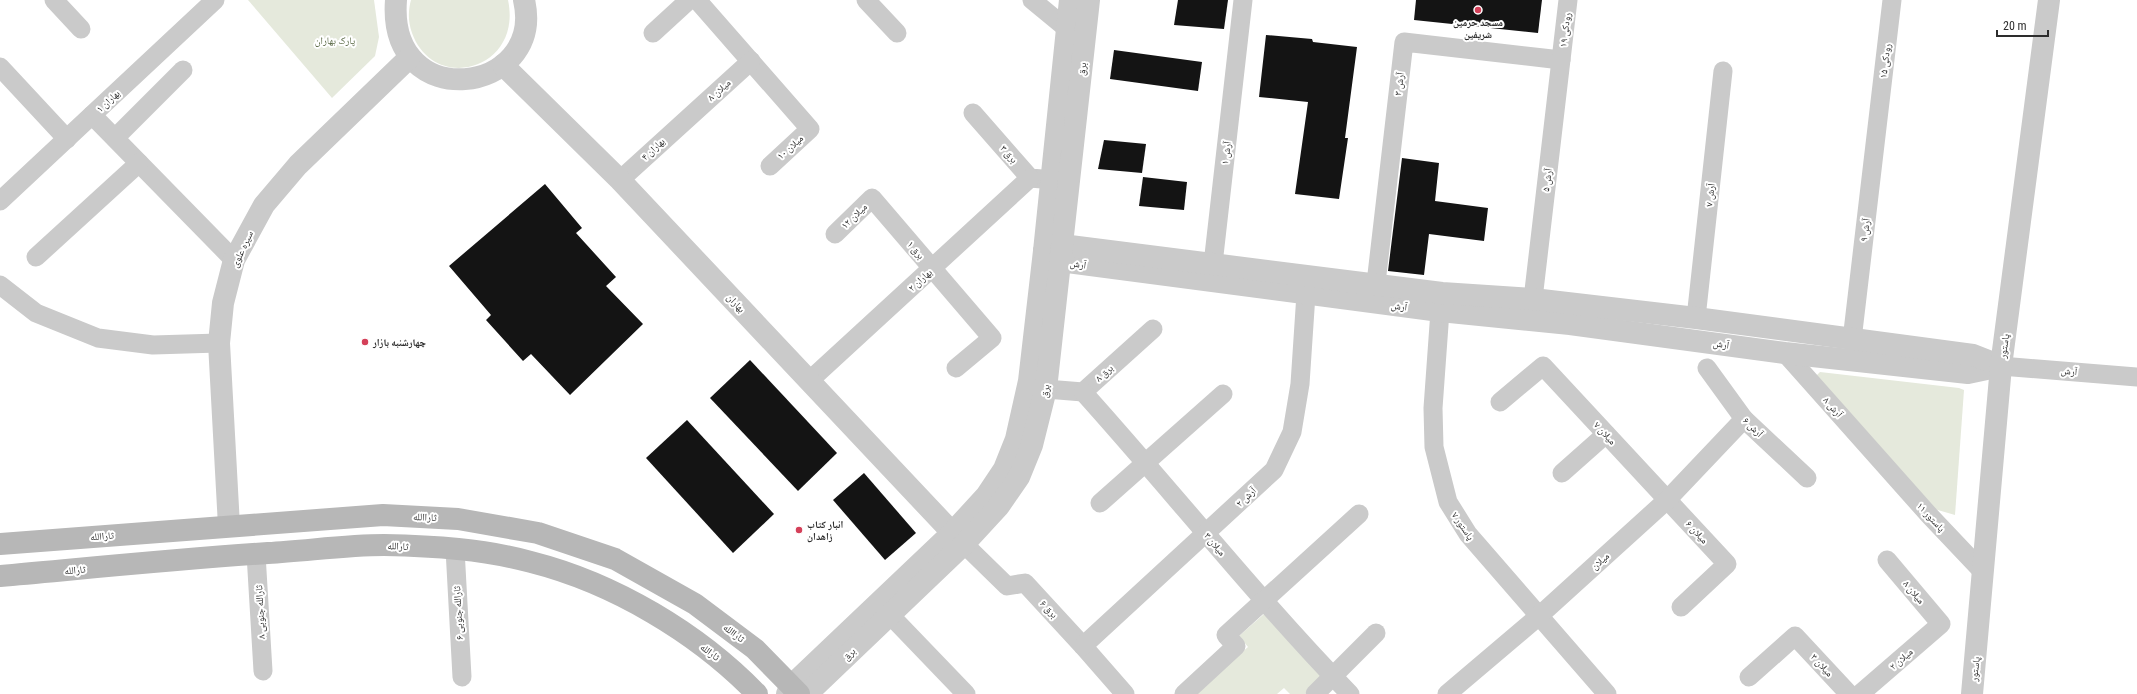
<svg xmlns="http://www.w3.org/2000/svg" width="2137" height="694" font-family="'Roboto Condensed','Noto Naskh Arabic',sans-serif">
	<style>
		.green { fill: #e5e9dc }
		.building { fill: #141414 }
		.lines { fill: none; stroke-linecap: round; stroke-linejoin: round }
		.minor { stroke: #cacaca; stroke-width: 19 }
		.tertiary { stroke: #cacaca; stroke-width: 22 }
		.secondary { stroke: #b7b7b7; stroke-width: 22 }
		.poi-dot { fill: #d44059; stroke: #fff; stroke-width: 1.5 }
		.labels { text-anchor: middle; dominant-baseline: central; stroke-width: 4; stroke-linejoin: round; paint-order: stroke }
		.poi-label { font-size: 10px; font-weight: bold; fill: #2d2d2d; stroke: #fff; text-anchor: start }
		.street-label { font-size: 10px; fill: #2d2d2d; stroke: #fff }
		.park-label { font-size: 10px; fill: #54643f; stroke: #fff }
	</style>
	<rect width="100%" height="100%" fill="#fff"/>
	<g class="green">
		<path d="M248,0H374L379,37L375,56L332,98Z"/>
		<path d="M411,0H508C523,70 434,94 412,33C408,22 408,11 411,0Z"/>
		<path d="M1820,372L1959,388L1964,390L1955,515L1924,506L1814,378Z"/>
		<path d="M1264,614L1322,677L1305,694H1290L1284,688L1277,694H1194L1248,647L1239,636Z"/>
	</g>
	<g class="building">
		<path d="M1178,0H1228L1224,29L1174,25Z"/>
		<path d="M1416,0H1542L1538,33L1414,20Z"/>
		<path d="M1266,35L1312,39L1313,42L1357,47L1345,138H1348L1339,199L1295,194L1308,102L1259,97Z"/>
		<path d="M1114,50L1202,62L1198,91L1110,79Z"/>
		<path d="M1104,140L1146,144L1142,173L1098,169Z"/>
		<path d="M1402,158L1439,163L1435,201L1488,208L1484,241L1429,234L1424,275L1388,271Z"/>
		<path d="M1143,177L1187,182L1184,210L1139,206Z"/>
		<path d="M545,184L582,228L576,233L616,277L606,286L643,324L570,395L531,354L523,361L486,320L491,315L449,266Z"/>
		<path d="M750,360L837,453L798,491L710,398Z"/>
		<path d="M687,420L774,514L733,553L646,458Z"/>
		<path d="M864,473L916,533L885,560L833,500Z"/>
	</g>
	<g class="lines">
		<g class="minor">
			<path d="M54,0L81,29"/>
			<path d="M697,0L810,129L770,166"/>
			<path d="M866,0L897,33"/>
			<path d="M1032,0L1066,28"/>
			<path d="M653,33L689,0"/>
			<path d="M0,67L67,139"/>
			<path d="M973,113L1030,178L1042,179"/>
			<path d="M92,115L234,260"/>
			<path d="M115,138L183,70"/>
			<path d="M620,180L751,61"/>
			<path d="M0,201L215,0"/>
			<path d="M835,234L872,198L992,338L956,368"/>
			<path d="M36,257L139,163"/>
			<path d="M1213,264L1243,0"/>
			<path d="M1376,283L1404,42L1561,60"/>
			<path d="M0,285L36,313L98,338L153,345L219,343"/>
			<path d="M1533,299L1568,0"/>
			<path d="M1440,311L1433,408L1434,447L1448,502L1468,534L1607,694"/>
			<path d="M1696,318L1723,71"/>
			<path d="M1852,340L1892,0"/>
			<path d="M1785,353L1929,515L1983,572"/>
			<path d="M2001,366L2137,377"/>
			<path d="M1707,368L1744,419L1807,478"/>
			<path d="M809,381L1030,178"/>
			<path d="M1046,389L1083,392L1153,329"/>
			<path d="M1083,392C1173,492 1256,597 1350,694"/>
			<path d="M1500,402L1543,366L1727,564L1681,607"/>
			<path d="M1562,473L1606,434"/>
			<path d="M1100,503L1223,394"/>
			<path d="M964,544L1007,586L1025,583L1083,646L1125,694"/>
			<path d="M455,549L462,677"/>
			<path d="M256,554L263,671"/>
			<path d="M890,615L966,694"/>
			<path d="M1083,646L1274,470L1292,432L1300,384L1306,294"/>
			<path d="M1749,677L1795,636L1849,694"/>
			<path d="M1184,694L1236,646L1226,635L1359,514"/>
			<path d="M1315,694L1376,633"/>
			<path d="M1447,694L1539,616L1668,499L1744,419"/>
			<path d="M1860,694L1941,624L1887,560"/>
		</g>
		<g class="tertiary">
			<path d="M396,0C387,116 546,95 524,0"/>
			<path d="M503,65L620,180L962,543"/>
			<path d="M1044,251L1060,261L1440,311L1570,324L1785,353L1968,373L2001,366"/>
			<path d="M1044,251L1062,245L1442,293L1533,299L1696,318L1973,355L2001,366"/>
			<path d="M229,526L219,343L223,303L234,260L264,205L298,165L410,57"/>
			<path d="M787,694L791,686L952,533L986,496L1004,469L1016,439L1029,381L1044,251L1070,0"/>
			<path d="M807,694L964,544L999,506L1019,477L1032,445L1046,389L1089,0"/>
			<path d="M1972,694L2001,366L2049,0"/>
		</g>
		<g class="secondary">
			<path d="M0,544L383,515L458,519L538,533L615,559L695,604L755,649L799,694"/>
			<path d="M0,576C89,568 179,559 268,553C306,551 346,545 384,545C433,546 484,549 531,562C614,583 698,633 757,694"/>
		</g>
	</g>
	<g class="poi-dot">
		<circle cx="1478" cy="10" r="4"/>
		<circle cx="365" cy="342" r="4"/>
		<circle cx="799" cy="530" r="4"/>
	</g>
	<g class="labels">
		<g class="poi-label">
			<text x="1478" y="22" text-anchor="middle">مسجد حرمین<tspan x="1478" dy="12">شریفین</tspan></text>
			<text x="373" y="342">چهارشنبه بازار</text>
			<text x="807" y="524">انبار کتاب<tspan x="807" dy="12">زاهدان</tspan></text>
		</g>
		<g class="street-label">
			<text transform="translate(1565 30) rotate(-83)">رودکی ۱۹</text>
			<text transform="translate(1885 61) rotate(-83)">رودکی ۱۵</text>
			<text transform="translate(1082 69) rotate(-84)">برق</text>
			<text transform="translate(1399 84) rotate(-83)">آرش ۳</text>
			<text transform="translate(719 90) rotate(-42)">میلان ۸</text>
			<text transform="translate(108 101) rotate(-43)">بهاران ۱</text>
			<text transform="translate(790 147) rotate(-42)">میلان ۱۰</text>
			<text transform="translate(653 149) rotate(-43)">بهاران ۴</text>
			<text transform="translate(1226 153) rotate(-83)">آرش ۱</text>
			<text transform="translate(1009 154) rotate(49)">برق ۳</text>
			<text transform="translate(1547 180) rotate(-83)">آرش ۵</text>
			<text transform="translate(1710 195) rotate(-84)">آرش ۷</text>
			<text transform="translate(854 216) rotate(-44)">میلان ۱۲</text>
			<text transform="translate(1865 230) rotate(-83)">آرش ۹</text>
			<text transform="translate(242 249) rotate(-65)">سیره علوی</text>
			<text transform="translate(916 250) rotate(50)">برق ۱</text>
			<text transform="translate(1078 264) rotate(8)">آرش</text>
			<text transform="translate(920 280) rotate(-42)">بهاران ۲</text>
			<text transform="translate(736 303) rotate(47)">بهاران</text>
			<text transform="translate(1399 306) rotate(7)">آرش</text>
			<text transform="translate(1721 344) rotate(8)">آرش</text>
			<text transform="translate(2004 346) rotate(-82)">پاستور</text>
			<text transform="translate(2069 371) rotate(5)">آرش</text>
			<text transform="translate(1104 373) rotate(-42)">برق ۸</text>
			<text transform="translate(1045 391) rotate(-79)">برق</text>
			<text transform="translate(1833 407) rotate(49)">آرش ۸</text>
			<text transform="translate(1753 427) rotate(44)">آرش ۶</text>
			<text transform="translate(1605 433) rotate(47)">میلان ۷</text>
			<text transform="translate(1246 497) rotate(-44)">آرش ۲</text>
			<text transform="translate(425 517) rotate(2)">ثاراالله</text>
			<text transform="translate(1931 517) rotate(47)">پاستور ۱۱</text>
			<text transform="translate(1463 526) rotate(56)">پاستور ۷</text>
			<text transform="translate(1697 532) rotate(47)">میلان ۶</text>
			<text transform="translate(102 536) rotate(-5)">ثاراالله</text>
			<text transform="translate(1215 544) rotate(50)">میلان ۳</text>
			<text transform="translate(398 546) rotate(2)">ثارالله</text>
			<text transform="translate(1600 561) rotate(-42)">میلان</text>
			<text transform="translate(75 570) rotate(-5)">ثارالله</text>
			<text transform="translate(1914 592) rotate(50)">میلان ۸</text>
			<text transform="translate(1049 609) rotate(47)">برق ۶</text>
			<text transform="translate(260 612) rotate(-93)">ثارالله جنوبی ۸</text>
			<text transform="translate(458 613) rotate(-93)">ثارالله جنوبی ۶</text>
			<text transform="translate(734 633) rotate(37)">ثاراالله</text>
			<text transform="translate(710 652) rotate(37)">ثارالله</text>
			<text transform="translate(849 654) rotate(-44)">برق</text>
			<text transform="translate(1901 659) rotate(-41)">میلان ۲</text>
			<text transform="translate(1822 665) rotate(47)">میلان ۳</text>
			<text transform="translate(1975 669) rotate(-84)">پاستور</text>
		</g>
		<g class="park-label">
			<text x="335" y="40">پارک بهاران</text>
		</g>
	</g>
	<path d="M1997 30v6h51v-6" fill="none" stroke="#2d2d2d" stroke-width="2"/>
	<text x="2003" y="30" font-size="12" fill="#2d2d2d" stroke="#ffffff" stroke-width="3" paint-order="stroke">20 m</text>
</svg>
